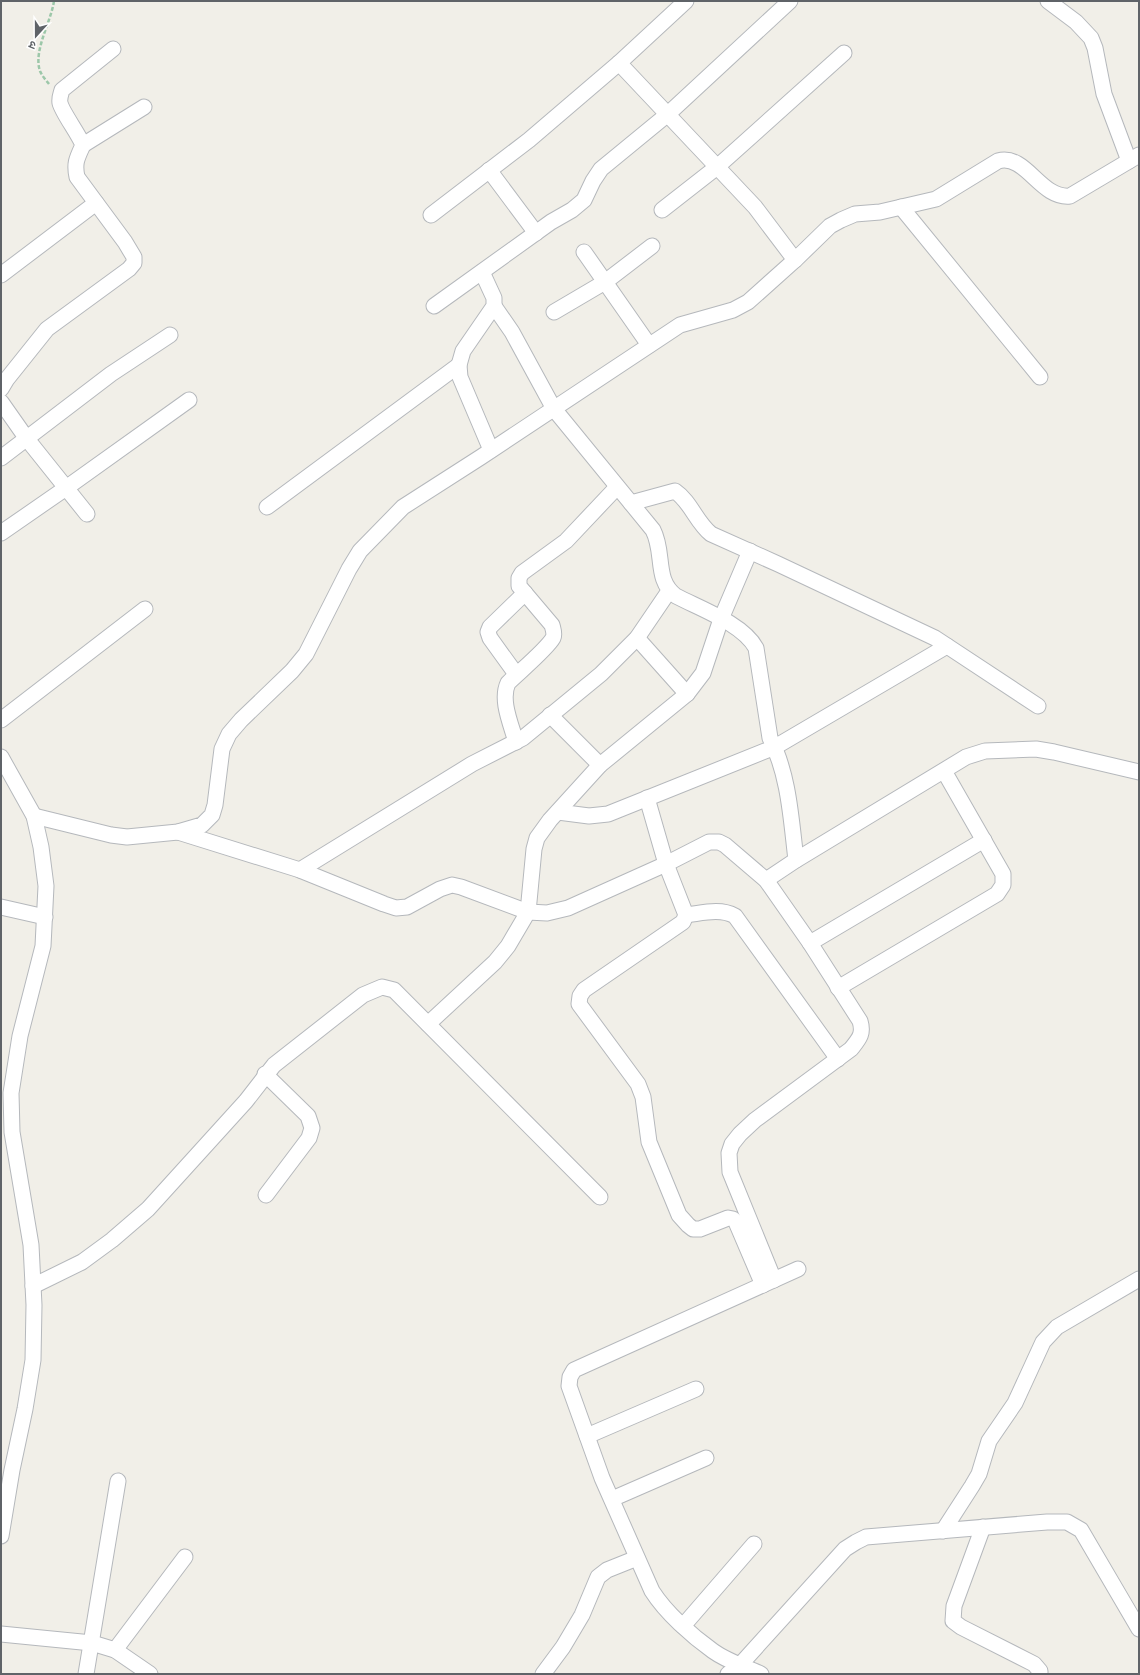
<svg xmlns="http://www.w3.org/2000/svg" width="1140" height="1675" font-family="'Space Grotesk','Noto Sans Devanagari',sans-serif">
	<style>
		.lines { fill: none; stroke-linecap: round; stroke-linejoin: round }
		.minor-casing { stroke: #b5b8bc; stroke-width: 17 }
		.path { stroke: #9cc7a9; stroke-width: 2.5; stroke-dasharray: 4 2; stroke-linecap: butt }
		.minor { stroke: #fff; stroke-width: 15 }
	</style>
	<rect width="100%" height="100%" fill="#f1efe8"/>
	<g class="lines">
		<g class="minor-casing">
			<g id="minor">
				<path d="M1048,1L1076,22L1091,38L1095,48L1104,94L1129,161"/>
				<path d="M619,63L755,207L795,260"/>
				<path d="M83,145L144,107"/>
				<path d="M489,170L536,233"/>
				<path d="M901,207L1040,377"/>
				<path d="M662,210L717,167L844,53"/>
				<path d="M431,215L529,140L619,63L686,1"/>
				<path d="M584,252L649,345"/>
				<path d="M482,272L494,298V306L463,351L459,365L460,377L491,450"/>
				<path d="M1,275L96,203"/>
				<path d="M434,306L551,222L572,210L584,200L593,181L601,169L668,114L790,1"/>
				<path d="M494,306L512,332L554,409L653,530C665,553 654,580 676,596C701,609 743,624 756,648L770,738C789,775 791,819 796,860"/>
				<path d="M554,312L605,282L652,246"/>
				<path d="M1,389L7,379L47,329L129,269L134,263V257L125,242L77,177C74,163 77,158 83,145C78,133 62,112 60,103C59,98 61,94 62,90L113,49"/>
				<path d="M1,402L27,439L87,514"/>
				<path d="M1,458L111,374L170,335"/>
				<path d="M631,503L675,491C691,502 696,522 711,534L778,564L935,638L1038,706"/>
				<path d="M267,507L459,365"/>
				<path d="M1,533L66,488L189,400"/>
				<path d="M637,638L687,694"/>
				<path d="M516,674L490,638L488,632L490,627L525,593"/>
				<path d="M550,715L600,765"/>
				<path d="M1,720L145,609"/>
				<path d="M516,742C511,724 500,700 508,683C518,673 547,649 553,638C555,634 553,629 552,625L519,586V578L522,573L566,541L617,487"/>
				<path d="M1,757L34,816L41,847L46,886L43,946L20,1036L11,1093L12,1132L31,1245L34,1305L33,1360L25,1409L12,1470L1,1536"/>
				<path d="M647,798L666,864L686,915L683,922L584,990L580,996L579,1004L638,1084L643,1097L649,1142L679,1215L688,1225L693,1229H700L728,1218L733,1219L736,1222L763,1285"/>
				<path d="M558,812L589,816L608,814L775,747L947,646"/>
				<path d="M34,816L111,835L127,837L178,832L202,825L212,815L215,805L222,749L229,734L241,720L292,671L306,654L349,569L360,551L403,507L481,457L680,325L733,310L748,302L795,260L830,226L841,220L855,214L880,212L936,199L998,161C1026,153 1040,199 1070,196L1139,155"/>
				<path d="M178,832L300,870L384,904L396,908L407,907L440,889L452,885L461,887L528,912L547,913L568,908L666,864L709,842H719L725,845L766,880L810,943L860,1021C864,1034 859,1039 851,1049L755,1120L740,1134L732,1144L729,1153L730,1172L774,1280"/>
				<path d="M300,870L472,764L523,738L601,674L637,638L669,591"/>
				<path d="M766,880L796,860L966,757L985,751L1036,749L1054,752L1139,772"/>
				<path d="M1,907L45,917"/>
				<path d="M686,915C703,913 720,908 735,916L838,1059"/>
				<path d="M810,943L984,840"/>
				<path d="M838,988L997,894L1003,885V874L944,771"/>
				<path d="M428,1024L495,962L508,946L528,912L534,849L537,838L550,820L600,765L687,694L703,673L721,619L750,551"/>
				<path d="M265,1074L308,1116L312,1128L309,1138L266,1195"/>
				<path d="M33,1286L82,1262L112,1240L148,1209L246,1101L274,1065L363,995L382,987L394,990L600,1197"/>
				<path d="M587,1436L696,1389"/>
				<path d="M612,1499L706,1458"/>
				<path d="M983,1527L954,1606L953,1621L961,1627L1034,1664L1040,1671V1674"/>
				<path d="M943,1531L972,1486L979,1474L989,1441L1015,1403L1043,1342L1057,1327L1139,1279"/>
				<path d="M683,1626L754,1544"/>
				<path d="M1,1634L92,1643L115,1650L150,1674"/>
				<path d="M115,1650L185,1557"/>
				<path d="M86,1674L118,1481"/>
				<path d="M543,1674L563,1647L582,1615L598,1577L607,1570L637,1558"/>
				<path d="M728,1674L740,1665L845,1549L856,1542L866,1537L1047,1522H1067L1081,1530L1139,1629"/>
				<path d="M761,1674C745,1667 727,1661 713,1651C692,1636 666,1613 652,1591L602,1478L569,1386L570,1377L574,1370L798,1269"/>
			</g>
		</g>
		<path class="path" d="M49,84C46,80 42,76 40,71C33,51 51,22 54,1"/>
		<use href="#minor" class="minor"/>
	</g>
	<rect width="1140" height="1675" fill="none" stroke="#5f6368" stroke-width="4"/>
	<g transform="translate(36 36) rotate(201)" stroke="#ffffff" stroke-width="3" paint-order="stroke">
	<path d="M0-3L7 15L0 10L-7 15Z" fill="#5f6368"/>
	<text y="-6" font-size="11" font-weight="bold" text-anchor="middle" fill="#5f6368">उ</text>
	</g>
</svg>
